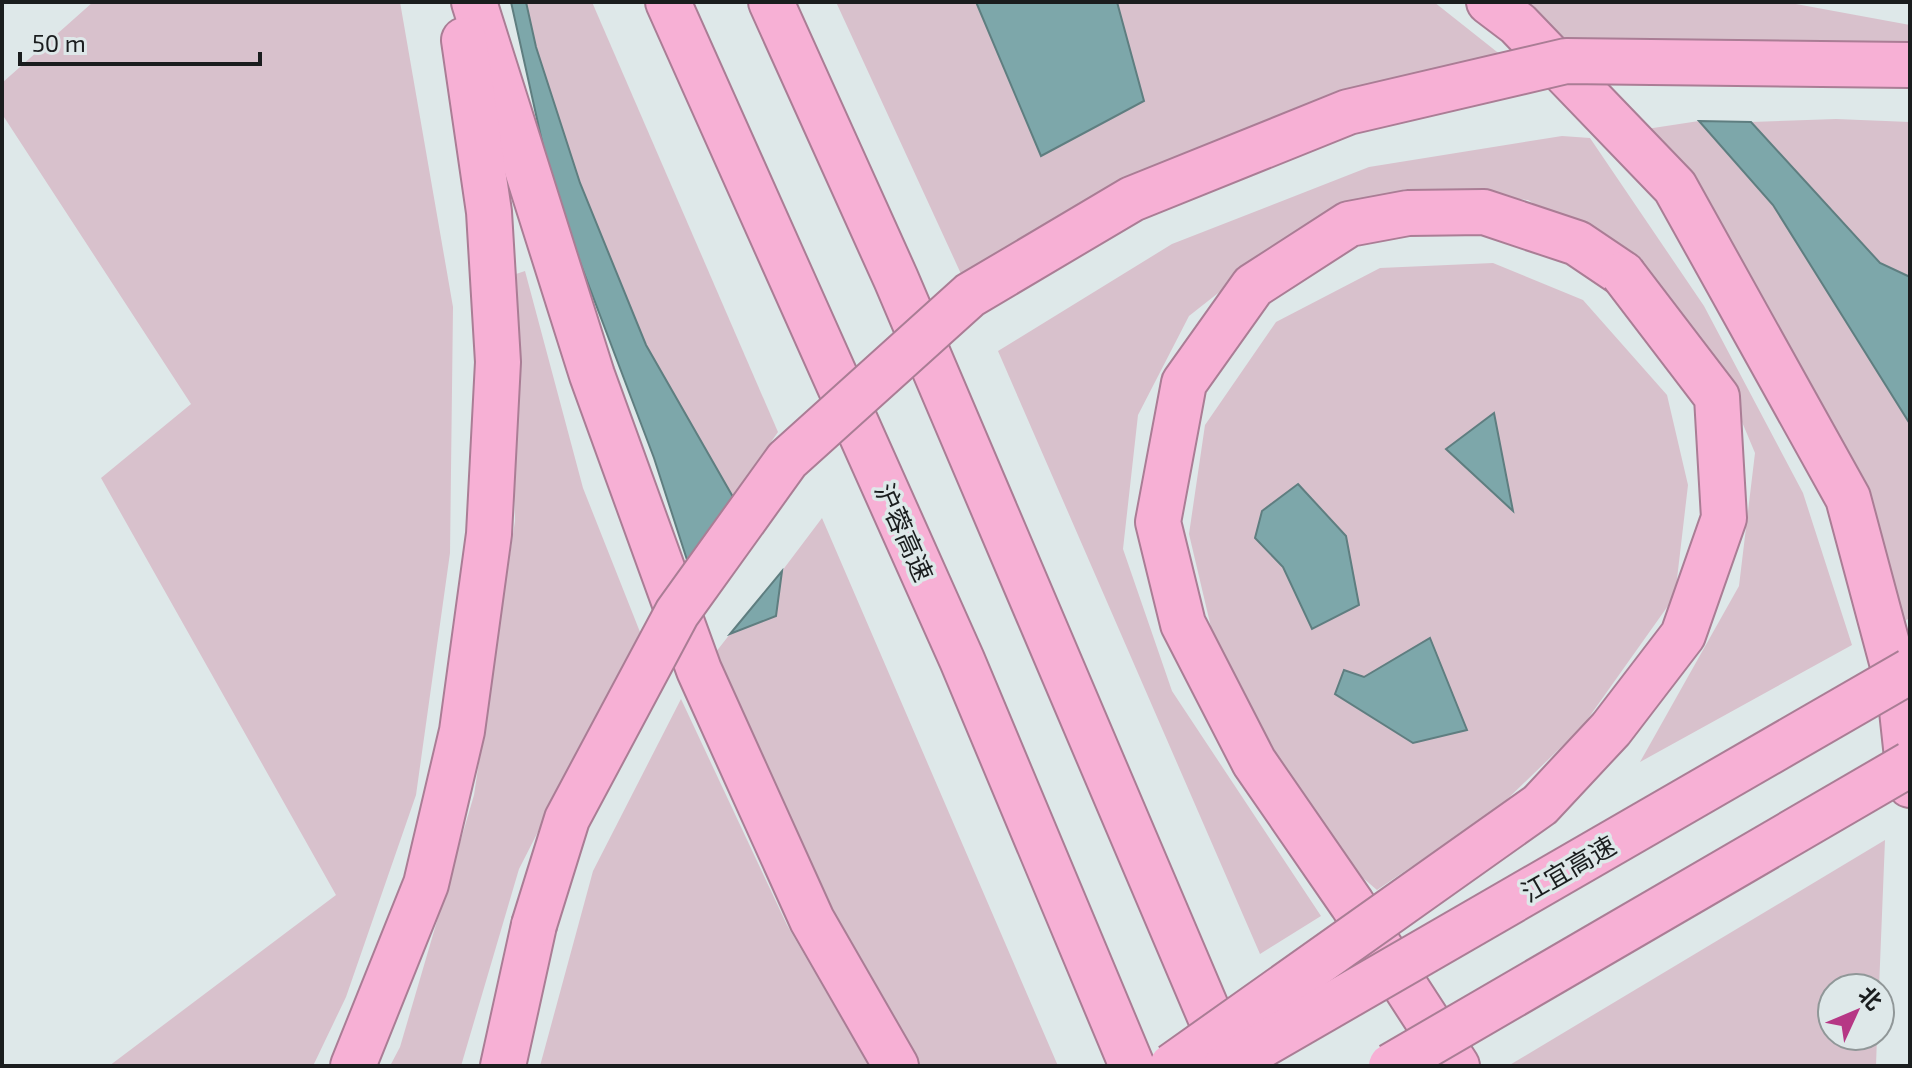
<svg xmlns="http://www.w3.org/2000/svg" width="1912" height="1068" font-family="'Exo 2','Noto Sans SC',sans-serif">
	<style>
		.green { fill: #d8c1cc; fill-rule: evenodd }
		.water { fill: #7da7aa; stroke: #5f7e80; stroke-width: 2 }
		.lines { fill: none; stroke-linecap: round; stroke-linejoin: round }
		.highway-casing { stroke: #aa7d95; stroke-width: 48 }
		.highway { stroke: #f7b0d5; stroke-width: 44 }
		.highway-bridge-casing { stroke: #aa7d95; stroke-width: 48; stroke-linecap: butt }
		.highway-bridge { stroke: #f7b0d5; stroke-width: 44 }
		.labels { text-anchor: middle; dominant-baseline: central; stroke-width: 7; stroke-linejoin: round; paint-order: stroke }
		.street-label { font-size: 26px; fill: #1a1d1e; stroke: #dee8e9 }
	</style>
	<rect width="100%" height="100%" fill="#dee8e9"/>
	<g class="green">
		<path d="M93,2H400L453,307L450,553L416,795L346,997L313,1066H109L336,895L101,478L191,404L2,114V83Z"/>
		<path d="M526,2H592L778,432L733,497L646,345L580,183L536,47Z"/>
		<path d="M836,2H976L1041,155L1144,101L1117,2H1434L1511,63L962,276Z"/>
		<path d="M1505,2H1785L1910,25V51L1562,48Z"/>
		<path d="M1836,119L1910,122V277L1880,263L1751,122Z"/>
		<path d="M1699,121L1773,205L1910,424V618L1899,624L1640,130Z"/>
		<path d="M1562,136L1590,138L1704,306L1803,493L1852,645L1640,762L1739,586L1755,453L1717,362L1626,261L1528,200L1405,189L1288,238L1189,316L1138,415L1123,549L1172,691L1321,916L1260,954L998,351L1172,244L1369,167Z"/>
		<path d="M1493,263L1583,300L1667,395L1688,485L1675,596L1582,727L1497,809L1377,890L1363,878L1287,776L1214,640L1189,534L1205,425L1276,322L1380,268ZM1283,567L1359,605L1313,629ZM1430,638L1413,743L1364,677Z"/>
		<path d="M525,271L583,488L640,632L519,869L461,1066H390L400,1047L474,795L515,521L510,276Z"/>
		<path d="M822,518L1058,1066H921L854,960L712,657L730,634L776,616L782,571Z"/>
		<path d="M681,699L787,925L869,1066H540L593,871Z"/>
		<path d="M1885,840L1879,988H1832V1036H1877L1876,1066H1508Z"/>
	</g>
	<g class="water">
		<path d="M511,2H526L536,47L580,183L646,345L733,497L689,566L654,458L553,191Z"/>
		<path d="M976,2H1117L1144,101L1041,156Z"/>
		<path d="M1699,121L1751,122L1880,263L1910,277V424L1773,205Z"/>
		<path d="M1494,413L1513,511L1446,449Z"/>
		<path d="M1298,484L1346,536L1359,605L1312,629L1283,567L1255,538L1262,511Z"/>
		<path d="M782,571L776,616L730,634Z"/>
		<path d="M1430,638L1467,730L1413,743L1335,694L1344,670L1364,677Z"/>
	</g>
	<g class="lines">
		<g class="highway-casing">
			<g id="highway">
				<path d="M474,2L592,375L699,670L812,920L896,1066"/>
				<path d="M668,2L962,660L1132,1066"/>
				<path d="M771,2L896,279L1231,1066"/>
				<path d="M1489,2L1518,24L1675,187L1848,498L1900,692L1910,785"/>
				<path d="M353,1066L426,884L462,731L489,534L498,362L489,212L464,40"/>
				<path d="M503,1066L534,925"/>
				<path d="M1457,1066L1352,904L1254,762L1183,624L1158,522L1184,383L1253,286L1349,224L1408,213L1484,212L1577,243L1623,274"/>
			</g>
		</g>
		<use href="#highway" class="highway"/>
		<g class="highway-bridge-casing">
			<g id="highway-bridge">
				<path d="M534,925L567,819L677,613L787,460L970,295L1132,199L1348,112L1566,61L1909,65"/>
				<path d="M1172,1066L1540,805L1611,729L1683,635L1724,518L1717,397L1623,274"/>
				<path d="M1226,1066L1910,671"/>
				<path d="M1391,1066L1910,764"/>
			</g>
		</g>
		<use href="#highway-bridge" class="highway-bridge"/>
	</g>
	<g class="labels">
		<g class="street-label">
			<text transform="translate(905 532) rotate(66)">沪蓉高速</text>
			<text transform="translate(1568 868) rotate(-30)">江宜高速</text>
		</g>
	</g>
	<rect width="1912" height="1068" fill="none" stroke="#1a1d1e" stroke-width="8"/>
	<g transform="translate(1856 1012) rotate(46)"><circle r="38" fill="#dee8e9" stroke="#909798" stroke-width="2"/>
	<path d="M0-6L14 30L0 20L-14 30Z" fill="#b63785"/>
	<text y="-12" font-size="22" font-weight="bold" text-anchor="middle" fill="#1a1d1e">北</text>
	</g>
	<path d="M20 52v12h240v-12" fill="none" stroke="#1a1d1e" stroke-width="4"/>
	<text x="32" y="52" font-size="24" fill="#1a1d1e" stroke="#dee8e9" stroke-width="6" paint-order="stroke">50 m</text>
</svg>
